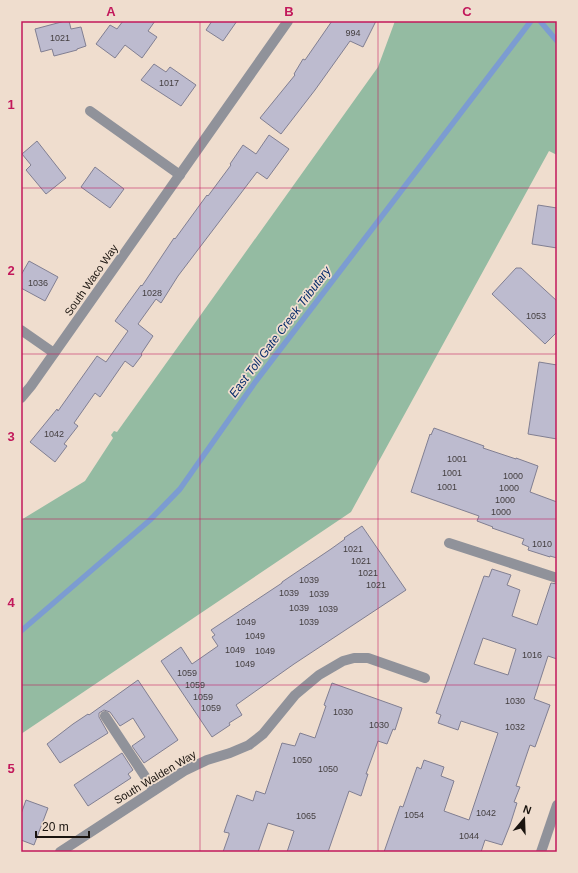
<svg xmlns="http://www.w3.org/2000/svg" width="578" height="873" font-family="Arial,sans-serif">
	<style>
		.green { fill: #94bba2 }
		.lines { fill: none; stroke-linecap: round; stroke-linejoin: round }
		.stream { stroke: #7c9cd1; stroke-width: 5.5 }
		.building { fill: #bdbbcf; stroke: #817f92; fill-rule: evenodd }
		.service { stroke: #90929a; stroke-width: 10 }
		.minor { stroke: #90929a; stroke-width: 10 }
		.grid { fill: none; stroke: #c2185b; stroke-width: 1; stroke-opacity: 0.55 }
		.labels { text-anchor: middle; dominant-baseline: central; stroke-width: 3.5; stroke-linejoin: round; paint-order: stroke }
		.number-label { font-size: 9px; fill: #433e3f }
		.street-label { font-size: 11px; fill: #1a140f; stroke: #efddce }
		.water-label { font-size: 12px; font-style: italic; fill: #052b6a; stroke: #efddce }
		.neatline { fill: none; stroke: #c2185b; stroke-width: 1.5 }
		.grid-label { font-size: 13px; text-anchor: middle; font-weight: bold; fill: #c2185b }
	</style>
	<rect width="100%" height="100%" fill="#efddce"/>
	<path class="green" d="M395,21H557V155L549,151L351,512L21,734V520L85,481L113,438L111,435L114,431L117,432L378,67Z"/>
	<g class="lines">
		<g class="stream">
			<path d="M540,21L557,41"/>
			<path d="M21,631L150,520L180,489L256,381L531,21"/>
		</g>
	</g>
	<g class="building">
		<path d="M65,21H69L71,29L81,27L86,46L77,49V50L54,56L52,49L41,52L35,29Z"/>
		<path d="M123,21H155L148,31L157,37L142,58L125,45L115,58L96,44L110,25L117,29Z"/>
		<path d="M212,21H237L223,41L206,30Z"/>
		<path d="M332,21H376L363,47L350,41L315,90L281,134L260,118L295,75L294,74L303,59L305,60Z"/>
		<path d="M154,64L166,72L170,67L196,85L181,106L141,80Z"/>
		<path d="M269,135L289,149L267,179L257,172L178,276L161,303L156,299L138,324L153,336L141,354L142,355L133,367L125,361L100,397L95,393L74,423L78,426L64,444L67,446L55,462L30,442L57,409L58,411L97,356L106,362L128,331L115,321L141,285L142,286L174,238L175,239L207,195L208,196L231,165L230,164L243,145L256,154Z"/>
		<path d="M37,141L66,178L46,194L26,170L31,165L22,154Z"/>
		<path d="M95,167L124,189L110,208L81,187Z"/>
		<path d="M538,205L557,208V248L532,244Z"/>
		<path d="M29,261L58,277L45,301L21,288V275Z"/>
		<path d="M516,268H521L557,301V332L545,344L492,294Z"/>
		<path d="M539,362L557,365V439L528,434Z"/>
		<path d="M434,428L484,446L483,448L516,459V458L538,466L530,492L557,502V558L550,556V557L528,550L529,547L522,544L524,539L492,528L493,527L477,521L479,516L411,492L430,434L431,435Z"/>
		<path d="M362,526L406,590L294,664L236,705L242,715L229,723L230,725L212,737L161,661L181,647L192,664L218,646L212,637L215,635L211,630L282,583V582L331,549L345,539L344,538Z"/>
		<path d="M492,569L511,575L507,585L520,590L512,616L537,625L551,583L557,584V659L548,656L534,699L550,705L535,747L530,745L516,786L520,787L514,802L517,803L510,825L502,845L485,840L481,852H384L400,806L403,807L417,767L421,769L424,760L444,767L441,776L454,781L444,811L469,820L498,733L461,721L458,730L438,723L441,715L436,713L484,576L489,577ZM483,638L516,649L508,675L474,664Z"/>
		<path d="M138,680L178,740L144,763L132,746L145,737L133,718L120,726L110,712L104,710L99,713V717L108,733L60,763L47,744L73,724L88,714L89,715Z"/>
		<path d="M332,683L402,708L395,730L393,729L387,744L378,741L366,774H368L361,796L349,791L328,852H287L294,831L268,823L258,852H223L229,835V833L224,832L237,795L253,801L256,791L265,794L282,743L295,746L300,733L315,738L326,706L324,705Z"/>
		<path d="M122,753L133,770L128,774L131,778L88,806L74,785Z"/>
		<path d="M26,800L48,808L34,845L21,840V814Z"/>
	</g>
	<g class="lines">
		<g class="service">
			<path d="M449,543L557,578"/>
			<path d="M105,716L154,790"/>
			<path d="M60,852L184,771L207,760L230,753L249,745L263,734L295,695L319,675L343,661L354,658H368L425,678"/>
			<path d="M541,852L557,805"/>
		</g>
		<g class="minor">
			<path d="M90,111L180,175"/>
			<path d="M21,330L54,353"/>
			<path d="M21,398L31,386L288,21"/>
		</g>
	</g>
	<path class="grid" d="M200,21V852M378,21V852M21,188H557M21,354H557M21,519H557M21,685H557"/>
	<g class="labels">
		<g class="number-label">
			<text x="353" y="33">994</text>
			<text x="60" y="38">1021</text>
			<text x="169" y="83">1017</text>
			<text x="38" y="283">1036</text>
			<text x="152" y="293">1028</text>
			<text x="536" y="316">1053</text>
			<text x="54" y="434">1042</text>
			<text x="457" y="459">1001</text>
			<text x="452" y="473">1001</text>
			<text x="513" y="476">1000</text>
			<text x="447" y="487">1001</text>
			<text x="509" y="488">1000</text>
			<text x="505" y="500">1000</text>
			<text x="501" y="512">1000</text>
			<text x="542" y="544">1010</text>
			<text x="353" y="549">1021</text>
			<text x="361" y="561">1021</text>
			<text x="368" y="573">1021</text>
			<text x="309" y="580">1039</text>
			<text x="376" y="585">1021</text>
			<text x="289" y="593">1039</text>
			<text x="319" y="594">1039</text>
			<text x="299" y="608">1039</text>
			<text x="328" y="609">1039</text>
			<text x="246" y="622">1049</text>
			<text x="309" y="622">1039</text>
			<text x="255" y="636">1049</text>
			<text x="235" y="650">1049</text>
			<text x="265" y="651">1049</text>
			<text x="532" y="655">1016</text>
			<text x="245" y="664">1049</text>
			<text x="187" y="673">1059</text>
			<text x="195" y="685">1059</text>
			<text x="203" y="697">1059</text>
			<text x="515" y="701">1030</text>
			<text x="211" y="708">1059</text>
			<text x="343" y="712">1030</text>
			<text x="379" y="725">1030</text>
			<text x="515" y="727">1032</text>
			<text x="302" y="760">1050</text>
			<text x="328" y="769">1050</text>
			<text x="486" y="813">1042</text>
			<text x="414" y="815">1054</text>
			<text x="306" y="816">1065</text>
			<text x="469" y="836">1044</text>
		</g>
		<g class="street-label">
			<text transform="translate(91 280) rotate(-55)">South Waco Way</text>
			<text transform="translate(155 777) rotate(-31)">South Walden Way</text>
		</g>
		<g class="water-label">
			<text transform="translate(280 332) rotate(-53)">East Toll Gate Creek Tributary</text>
		</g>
	</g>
	<rect width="578" height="873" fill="none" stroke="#efddce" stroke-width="44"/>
	<g transform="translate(524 819) rotate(19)" stroke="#efddce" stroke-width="3" paint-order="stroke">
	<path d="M0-3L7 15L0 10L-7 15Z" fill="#1a140f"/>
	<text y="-6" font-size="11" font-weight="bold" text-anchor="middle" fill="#1a140f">N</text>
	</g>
	<path d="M36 831v6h53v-6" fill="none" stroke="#1a140f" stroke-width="2"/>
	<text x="42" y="831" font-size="12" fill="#1a140f" stroke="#efddce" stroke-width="3" paint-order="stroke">20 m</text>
	<rect x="22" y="22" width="534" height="829" class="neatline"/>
	<g class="grid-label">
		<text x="111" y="16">A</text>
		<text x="289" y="16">B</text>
		<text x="467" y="16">C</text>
		<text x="11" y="109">1</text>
		<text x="11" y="275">2</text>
		<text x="11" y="441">3</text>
		<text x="11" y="607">4</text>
		<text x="11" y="773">5</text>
	</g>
</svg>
